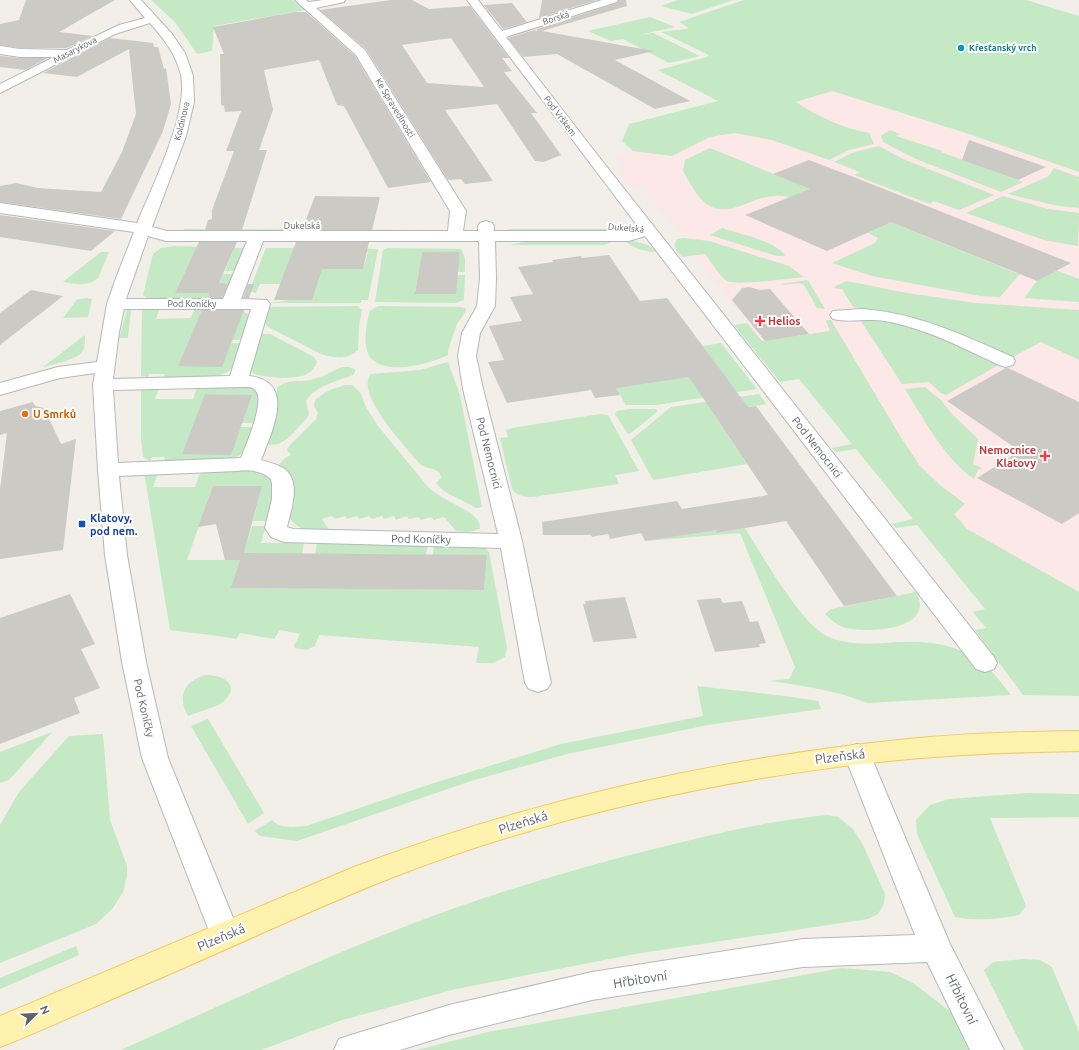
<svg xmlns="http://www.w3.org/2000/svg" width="1079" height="1050" font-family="Ubuntu,sans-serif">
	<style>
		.medical { fill: #fce8e6 }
		.green { fill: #c5e8c5 }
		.building { fill: #cccac5; fill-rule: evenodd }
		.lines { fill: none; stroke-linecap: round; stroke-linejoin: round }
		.minor-casing { stroke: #b5b8bc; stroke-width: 2 }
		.major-casing { stroke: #f2c960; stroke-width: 2 }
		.minor { fill: #fff; fill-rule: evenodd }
		.major { fill: #fff2af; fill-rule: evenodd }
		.culture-dot { fill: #0f9aa8; stroke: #fff; stroke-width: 1.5 }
		.health-dot { fill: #e0444e; stroke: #fff; stroke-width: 1.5 }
		.food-dot { fill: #e8710a; stroke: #fff; stroke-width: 1.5 }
		.transit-dot { fill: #1a4fb4; stroke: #fff; stroke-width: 1.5 }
		.labels { text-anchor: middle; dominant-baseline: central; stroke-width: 4; stroke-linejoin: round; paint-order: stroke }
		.far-street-label { font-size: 9px; fill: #5f6368; stroke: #fff }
		.far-culture-label { font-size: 9px; font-weight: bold; fill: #0d838f; stroke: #fff; text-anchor: start }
		.health-label { font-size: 11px; font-weight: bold; fill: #be3a42; stroke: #fff; text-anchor: start }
		.food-label { font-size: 11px; font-weight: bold; fill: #c56008; stroke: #fff; text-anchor: start }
		.street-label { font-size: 11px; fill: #5f6368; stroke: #fff }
		.transit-label { font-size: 11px; font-weight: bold; fill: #164399; stroke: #fff; text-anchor: start }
		.near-street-label { font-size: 13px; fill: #5f6368; stroke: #fff }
	</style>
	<rect width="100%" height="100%" fill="#f1efe8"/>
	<path class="medical" d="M832,91L1079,115V696L790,337L762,341L682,240L680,233L640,187L633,188L620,175L622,174L619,171L622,170L614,157Z"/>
	<g class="green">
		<path d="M151,0H292L305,10L214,26L212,51L197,54L175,22Z"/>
		<path d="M678,0H733L692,14L661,6Z"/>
		<path d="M744,0H1026L1079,16V172L963,132L832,91L796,102C818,117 843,128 869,133L874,144L849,150L829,160L772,140L734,133L710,137L672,156L633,151L622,141L629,124L718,101L658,70L707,57L709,55L661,32L686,29L689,28L679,22Z"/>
		<path d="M650,17L675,27L639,35L653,33L700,56L669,63L623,39L611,41L588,31Z"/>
		<path d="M890,130L900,134L896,136L942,151L941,152L1023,182L1001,192L916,159L892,147L883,142L881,136Z"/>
		<path d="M879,146L903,159L994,195L959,210L934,201L930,204L854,175L860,172L834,162L852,153Z"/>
		<path d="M710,148L1016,273L1020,274L1000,297L980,296L872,276L832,263L875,243L878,238C855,225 831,214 806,205C799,202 791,197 783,196C770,195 760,198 748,203C710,219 701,203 683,171L685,160Z"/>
		<path d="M1054,168L1079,177V208L1059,206L1008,194L1049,176Z"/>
		<path d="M1003,196L1048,209L1079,213L1078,246L1044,240L966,213Z"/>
		<path d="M722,228C740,234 772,240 785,255L784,256H777L710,235Z"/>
		<path d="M184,229L446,230V234L182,233Z"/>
		<path d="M510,229H611L628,232L505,231Z"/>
		<path d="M613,238L612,242L604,245H510L524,242H595V239Z"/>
		<path d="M684,238L709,241L789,266L804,277C793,278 734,286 727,281C721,278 710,260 705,254L682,257C677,251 672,246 677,239Z"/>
		<path d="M626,239L648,245L658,252C646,252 637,249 627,243Z"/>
		<path d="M174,246L245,248L237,271H225L233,251H195L175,293H215L223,274H235C233,279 230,288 226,292C215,300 197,300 185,300V298H174L172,300L149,299L143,295L153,254L161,248Z"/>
		<path d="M266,248H337L286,269H363L368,252L342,251V248L376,249L378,250L368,300H361V303H269L290,300L297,284H260L256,293L248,291L242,287L243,284H252Z"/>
		<path d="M388,248L461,249L465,258V272H458L460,252H422L415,293L458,275H465L464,300L456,303L375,302L383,250Z"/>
		<path d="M101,252H109L98,278C88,287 76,284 63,282Z"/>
		<path d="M1056,270L1079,279V302L1024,298L1037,281Z"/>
		<path d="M807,280L809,282L825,309L817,308L804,285L799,283L783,285L781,284Z"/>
		<path d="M847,281L907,293L976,303L1079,310V360L1041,342L1009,359L888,313L853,307L842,289L834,288L837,285Z"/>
		<path d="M87,298L92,299L88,317L63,318L75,302L78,299Z"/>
		<path d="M358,306L362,310L359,326L358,350C348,360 333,358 321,354L268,327L263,320L268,307Z"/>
		<path d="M378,306L461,307L465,308L466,311L457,324L448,350V355C429,364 392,374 374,361C361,352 366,323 370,311Z"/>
		<path d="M198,307C214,307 239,302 250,317L244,340H232L199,317L178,366H222L231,343H243C240,352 237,362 231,369C219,381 181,377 164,377L165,374H149L148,377L141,376L142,308L159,310L156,319L191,318L194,310Z"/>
		<path d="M127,310H131L128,338H119Z"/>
		<path d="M872,317L919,327L1000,364L946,395L941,393L929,382L902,384L861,321Z"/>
		<path d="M827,320H831L900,436L920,466L940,485L965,504L954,514L967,529L1079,592V696L1023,695L975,630L986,628L973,612L985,609L917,525L896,528L892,524L913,519L856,449L836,452L832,448L852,444L799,379L780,382L734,325L747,323L762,341L830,331L826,321Z"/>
		<path d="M260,334H270L314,357L317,362C315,367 312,372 307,374C297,380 263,378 253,373L249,368Z"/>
		<path d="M85,335C85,340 85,347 83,351C77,360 53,364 43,367Z"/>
		<path d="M721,343L757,389L657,405H626L613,383L718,368L703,346Z"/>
		<path d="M448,362L460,395L482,507L476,508C463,499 446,496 436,483L441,478L440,473C434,467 427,470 420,464C408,449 354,394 371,374L420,370Z"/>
		<path d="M342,367H349L355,369V372L353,375C337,381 315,386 306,401L309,414L307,418C296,429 284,449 266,444L277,396V388C287,378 301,383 313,379C323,377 333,371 342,367Z"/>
		<path d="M236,384C248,387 255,386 261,398L256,423H242L251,395L206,394L182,454H230L240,427H254C251,434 250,444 245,450C236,466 181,460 164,461L165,457H152L150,461L143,457L141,438V390L159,388L155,399H193L197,388Z"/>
		<path d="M345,385H352L360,392L366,407L378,426L428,487C442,500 465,507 476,518C479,521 480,525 480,529L469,532L456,531L444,517L434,520L431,517L421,520L419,517L409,519L407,516L396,520L394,516L384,519L382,516L372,519L369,516L359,519L357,516L347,519L345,516L335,519L332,516L322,519L330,531C326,532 322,533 318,533C305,533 286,522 287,508C287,491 301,476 279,465L285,458L291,455L287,450L289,446L316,419L318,413L314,406L315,400L327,391Z"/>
		<path d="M925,387L934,395L940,399L952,414L978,439L973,464L982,468L978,470L974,479C943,457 925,421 905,389Z"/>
		<path d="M759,394L766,404L713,413L747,464L653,480L631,440L671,407Z"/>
		<path d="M629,409H656L658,411L631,433L628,434L615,414L617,411Z"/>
		<path d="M600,414L608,415L639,471L615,475L619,484L533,497C525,497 517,496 512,489L500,438L508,437L506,430L512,428Z"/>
		<path d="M239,470C253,471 265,473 275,484L276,491L268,521H253L262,486H213L187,560H240L232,588L484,590L487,555H433L434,544L482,545L489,552L507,648L505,657L494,663H476L479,647L319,635L315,646L306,650L295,648L294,646L300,634L280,630L274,639L240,633L236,639L219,636L170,630L144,472L156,473L157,475L153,487H195L199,475L212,471Z"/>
		<path d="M252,526H266L261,543H304L302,554L244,553Z"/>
		<path d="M745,528C762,555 801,624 827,636C845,645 866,644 884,643C923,640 960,641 990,670C998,677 1004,687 1011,695L867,703C836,690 803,686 770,681L789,679L795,667L740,533L645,541L715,529L718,533Z"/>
		<path d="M317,543L428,544L426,555L315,554Z"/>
		<path d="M916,592C937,631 865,634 843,627C835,624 830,619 825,614L831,609Z"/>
		<path d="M206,675C224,675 242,686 223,702C215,708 197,712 188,716C177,696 184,681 206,675Z"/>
		<path d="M697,686L785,696L818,701L821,709L708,725L567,754L468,782L297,841L260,836L255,831L272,820C281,829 294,827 306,826L434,783L561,744L703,716Z"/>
		<path d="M208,719L264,813L248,824L191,726Z"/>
		<path d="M52,732L9,780L0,783V752Z"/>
		<path d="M103,734L110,820L127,866V876L123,892L113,908L96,924L0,963V825L19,792L69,736Z"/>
		<path d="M1028,793L1079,794V817L990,818L1026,906L1019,915C998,919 976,921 955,917L917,834L916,820L930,805L949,799Z"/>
		<path d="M828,815L838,817L853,829L863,845L885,894L884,904L878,914L868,919L635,954L456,989L339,1021L261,1050H121C209,1011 297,969 386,934C476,898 568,870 662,847C717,833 773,820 828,815Z"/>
		<path d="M76,946L79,955L0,989V978Z"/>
		<path d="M1023,959L1040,960L1052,967L1079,1032V1050H1024L984,970L993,962Z"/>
		<path d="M842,968L890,972L913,983L952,1013L975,1050H417L488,1032Z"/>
	</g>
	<g class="building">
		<path d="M26,0H115L59,32L93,36L67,48H20L0,45V24L19,20Z"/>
		<path d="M391,0H412L429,9L470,6L509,58H502L512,71L504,72L537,113H531L561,155L544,162L535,161L497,104L445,110L493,181L465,184L461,179L448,180L366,49L320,10ZM451,38L484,87L427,83L402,45Z"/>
		<path d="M542,0H597L539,18Z"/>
		<path d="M619,0H626L627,6L542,31L654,51L615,60L690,101L655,109L557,54L523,57L508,38L534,30L537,31V29L617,3Z"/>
		<path d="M512,3L527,22L503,29L484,5Z"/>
		<path d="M295,12H306L355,56L431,182L388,188L344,106L337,105L319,60L264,70L273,110L259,150H267L242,230H205L208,220L212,219V210L234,151H226L241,111L225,112L224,106L221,105L220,54H224L213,27Z"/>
		<path d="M110,38L153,43L154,47H158L164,69L166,68L171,104L163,131L121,219L0,202V186L16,183L38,188L101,192L122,152L136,114L129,49L77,77L43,73Z"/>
		<path d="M0,56L20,58H48L25,70L0,67Z"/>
		<path d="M969,140L1046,167L1018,180L962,160Z"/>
		<path d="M809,160L851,176L1071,263L1037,281L891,222L827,251L745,215L810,189L773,174Z"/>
		<path d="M315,196L380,197L372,230H302Z"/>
		<path d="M0,215L115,231L91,251L0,237Z"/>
		<path d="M199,242H237L219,283L228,284L222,298H208L209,293H175Z"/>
		<path d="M296,242H369L363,269H322L312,300H274Z"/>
		<path d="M422,252H460L456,294H415Z"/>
		<path d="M609,255L640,301L667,298L748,407L756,406L897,596L844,606L786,521L717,533L716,530L645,541L641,533L610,539L608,534L592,537L591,535H543L542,522L677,501L682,509L768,495L689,377L616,388L620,395L595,398L591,390L507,403L488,362L504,360L489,326L522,321L510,297L533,294L518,267L553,262L552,260L581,256L582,258Z"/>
		<path d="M248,284H254L249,298H243Z"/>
		<path d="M749,287L760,290L770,289L809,334L765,341L732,300L742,288Z"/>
		<path d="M31,290L63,296L0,345V313Z"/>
		<path d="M202,310H244L222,367L178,366Z"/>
		<path d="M1006,368H1008L1079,402V513L1062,524L977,478L1020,451L947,401Z"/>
		<path d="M205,394L252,395L231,455L182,454Z"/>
		<path d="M33,402L35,406L44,408L61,444L76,439L63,550L0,559V490L7,433L0,435V411Z"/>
		<path d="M213,486H262L244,553L487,555L484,590L231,588L240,560H225L216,524L198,527Z"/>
		<path d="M70,594L95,644L81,649L100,688L74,698L80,713L0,744V618Z"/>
		<path d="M625,597L637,638L593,642L583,604H586L585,601Z"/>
		<path d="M720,598L723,603L742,601L750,622L758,621L766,643L759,644L760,647L715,652L697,600Z"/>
	</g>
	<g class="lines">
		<g class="minor-casing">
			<g id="minor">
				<path d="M130,0H141L172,34L185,53L193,76L194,102L186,136L152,227L167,231H448L450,211L356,55L295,0H306L309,2L323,0H345L344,2L316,8L365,50L466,211L463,231H478V226L480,223L486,221L492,223L494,226V231H628L639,228L467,0H478L502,31L602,0H618L617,2L506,37L599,157L994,657L997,663L994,669L985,672L976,669L645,236L629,241H495L496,278L495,306L480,333L476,356L483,389L522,541L551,683L547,689L538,692L529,689L525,683L501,548L284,542L271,537L265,528L272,499V484L271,479C261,471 249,469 237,471L119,476L127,555L146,662L168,758L240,935L236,944L225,948L214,944L142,758L122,662L105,555L98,470L93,385L95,373L60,378L0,395V383L58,367L97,362L107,304L116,278L134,232L0,213V203L137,223C152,187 189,113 181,75C176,54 164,39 150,23L115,34L0,93V84L54,57H20L0,54V46L20,49L67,50L119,25L145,18ZM148,236L166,241H247L223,299H126ZM263,241H479L480,278L477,306L462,333L458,356L463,389L498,534L293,529L287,527C291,510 302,480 283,468C276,464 268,462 261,460C272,431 297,382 249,376L270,304L267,300L241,299ZM124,309H251L230,376L113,379L119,332ZM242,387C246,387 253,386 256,391C265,402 246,445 241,458L118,463L113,390Z"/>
				<path d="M862,309C917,313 963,335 1013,357L1015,361L1013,365L1006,367L999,365C963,348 925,328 885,321C868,318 849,323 833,319L830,315L833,311Z"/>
				<path d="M857,744L867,747L870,754L950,944L1004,1050H970L927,962L803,967L592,1000L449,1035L400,1050H334L339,1039L351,1035L449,1005L592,972L803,939L915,935L844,754L847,747Z"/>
			</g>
		</g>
		<g class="major-casing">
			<path id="major" d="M1079,731V751C1022,752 966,754 909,759C737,775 557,814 396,876C350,894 305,914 260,934C205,959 149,983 94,1007C63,1020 32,1035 0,1047V1016L354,867C532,800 719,758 908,739C965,733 1022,732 1079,731Z"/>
		</g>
		<use href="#minor" class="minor"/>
		<use href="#major" class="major"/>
	</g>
	<circle class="culture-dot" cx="961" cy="48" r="4"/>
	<g class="health-dot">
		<path d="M758 315h4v4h4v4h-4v4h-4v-4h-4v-4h4z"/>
		<path d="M1043 450h4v4h4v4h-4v4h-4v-4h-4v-4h4z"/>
	</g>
	<circle class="food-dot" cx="25" cy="414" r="4"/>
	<rect class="transit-dot" x="78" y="520" width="8" height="8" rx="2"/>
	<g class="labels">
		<g class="far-street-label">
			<text transform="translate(556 18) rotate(-17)">Borská</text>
			<text transform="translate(75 50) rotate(-27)">Masarykova</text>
			<text transform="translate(395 108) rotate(59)">Ke Spravedlnosti</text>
			<text transform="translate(560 116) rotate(53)">Pod Vrškem</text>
			<text transform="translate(182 121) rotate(-76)">Koldinova</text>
			<text x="302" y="226">Dukelská</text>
			<text transform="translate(626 228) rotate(5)">Dukelská</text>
			<text x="192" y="304">Pod Koníčky</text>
		</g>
		<g class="far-culture-label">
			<text x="969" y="48">Křesťanský vrch</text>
		</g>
		<g class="health-label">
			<text x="768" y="321">Helios</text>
			<text x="1036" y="450" text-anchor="end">Nemocnice<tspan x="1036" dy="13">Klatovy</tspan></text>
		</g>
		<g class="food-label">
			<text x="33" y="414">U Smrků</text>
		</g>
		<g class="street-label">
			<text transform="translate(817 447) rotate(52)">Pod Nemocnicí</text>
			<text transform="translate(489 453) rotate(76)">Pod Nemocnicí</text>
			<text transform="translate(421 539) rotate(1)">Pod Koníčky</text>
			<text transform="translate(144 708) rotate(77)">Pod Koníčky</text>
		</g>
		<g class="transit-label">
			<text x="90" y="518">Klatovy,<tspan x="90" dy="13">pod nem.</tspan></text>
		</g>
		<g class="near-street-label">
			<text transform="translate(840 756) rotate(-7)">Plzeňská</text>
			<text transform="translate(523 822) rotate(-17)">Plzeňská</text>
			<text transform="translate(221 937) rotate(-23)">Plzeňská</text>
			<text transform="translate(640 979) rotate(-9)">Hřbitovní</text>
			<text transform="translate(962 999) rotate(64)">Hřbitovní</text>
		</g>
	</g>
	<g transform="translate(36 1014) rotate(66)" stroke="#ffffff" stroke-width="3" paint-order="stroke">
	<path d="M0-3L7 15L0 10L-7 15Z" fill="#5f6368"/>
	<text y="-6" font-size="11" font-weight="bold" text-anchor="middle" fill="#5f6368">N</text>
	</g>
</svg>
